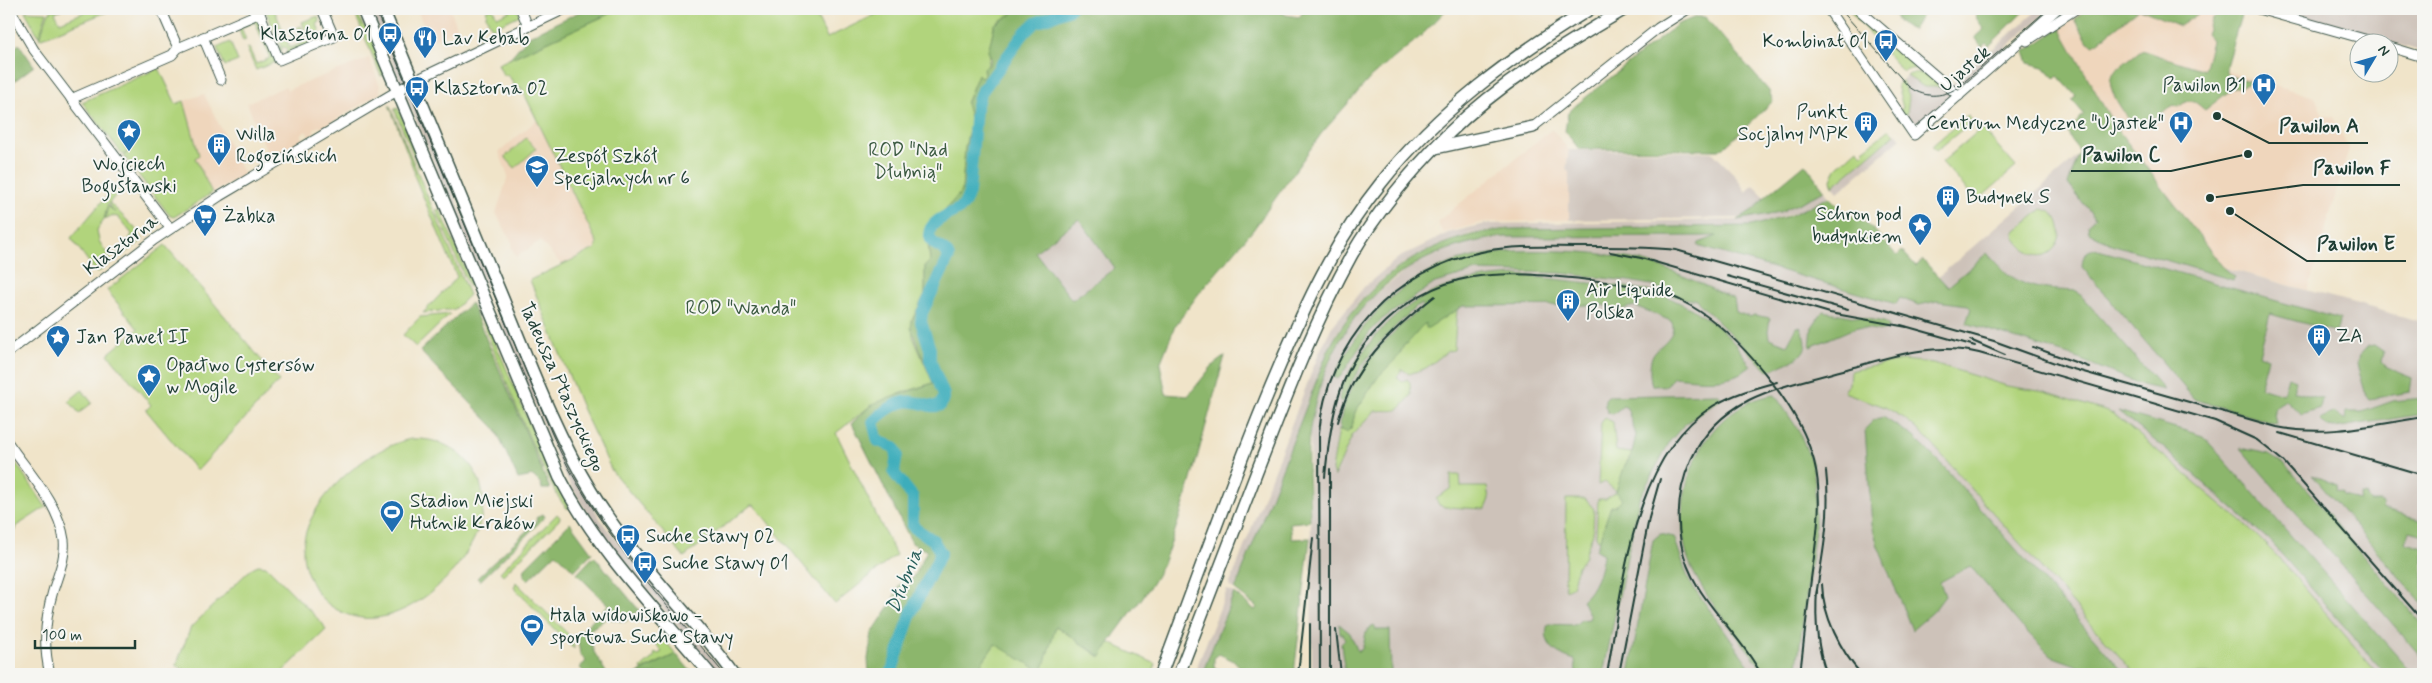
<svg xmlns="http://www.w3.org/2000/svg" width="2432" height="683" font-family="Mynerve,sans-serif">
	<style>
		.built { fill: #efd6bc }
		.industrial { fill: #cdc2b9 }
		.green { fill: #b1d47c; stroke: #688858 }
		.forest { fill: #8cb66c; stroke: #567a50; fill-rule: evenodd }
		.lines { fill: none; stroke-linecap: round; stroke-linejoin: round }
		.river { stroke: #3eadbb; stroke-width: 12 }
		.minor-casing { stroke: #3e564a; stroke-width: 11 }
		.major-casing { stroke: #3e564a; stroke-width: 14 }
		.minor { stroke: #fff; stroke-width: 9 }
		.major { stroke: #fff; stroke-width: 11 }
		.tram { stroke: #1f3d34; stroke-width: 1 }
		.rail { stroke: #1f3d34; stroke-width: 2 }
		.labels { text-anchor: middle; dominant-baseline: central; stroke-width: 4; stroke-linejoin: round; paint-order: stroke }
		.poi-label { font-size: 19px; fill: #1f3d34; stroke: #f6f6f2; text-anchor: start }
		.street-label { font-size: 19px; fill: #1f3d34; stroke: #f6f6f2 }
		.park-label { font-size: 19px; fill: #3c5b42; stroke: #f6f6f2 }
		.water-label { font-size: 20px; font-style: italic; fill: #285f5c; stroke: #f6f6f2 }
		.leader { fill: none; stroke: #1f3d34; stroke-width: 2 }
		.callout-dot { fill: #1f3d34; stroke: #f6f6f2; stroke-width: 2 }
		.callout-label { font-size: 20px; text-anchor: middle; font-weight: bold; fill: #1f3d34; stroke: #f6f6f2; stroke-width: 4; stroke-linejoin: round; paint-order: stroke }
	</style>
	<rect width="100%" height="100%" fill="#f6f6f2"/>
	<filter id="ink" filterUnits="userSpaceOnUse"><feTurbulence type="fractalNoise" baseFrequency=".02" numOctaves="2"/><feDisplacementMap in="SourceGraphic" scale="10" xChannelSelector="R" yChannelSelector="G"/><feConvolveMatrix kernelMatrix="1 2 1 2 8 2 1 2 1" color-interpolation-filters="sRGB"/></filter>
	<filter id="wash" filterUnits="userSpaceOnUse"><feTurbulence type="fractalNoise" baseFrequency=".0096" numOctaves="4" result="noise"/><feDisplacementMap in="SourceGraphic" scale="20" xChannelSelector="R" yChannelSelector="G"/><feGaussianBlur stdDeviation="1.12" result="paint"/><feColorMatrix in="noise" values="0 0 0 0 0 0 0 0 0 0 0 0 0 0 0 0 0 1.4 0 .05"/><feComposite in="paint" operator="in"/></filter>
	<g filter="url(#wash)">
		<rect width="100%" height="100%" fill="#f0e4c9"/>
		<g class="built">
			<path d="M417,9H450L458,29L430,41Z"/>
			<path d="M2083,9H2227L2214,67L2315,97L2323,115L2333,117L2349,148L2308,290L2222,267L2114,125L2060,28Z"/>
			<path d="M369,58L380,86V93L322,128L319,126L314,129V133L309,136L306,131L301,134L303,139L270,158L247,103L286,86L287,90Z"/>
			<path d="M204,94L244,175L212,193L195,158L199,155L184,101Z"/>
			<path d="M537,120L597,244L595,248L562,265L540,241L516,257L511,246L513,244L496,213L508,176L499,152Z"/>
			<path d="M1552,129L1569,150L1566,170L1569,172V220L1484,222L1443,233L1437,222Z"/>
		</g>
		<g class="industrial">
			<path d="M370,9H377L564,460L605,526L726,674H717L613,547L587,512L563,472Z"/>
			<path d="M2039,9H2050L1919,124H1915L1906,120L1907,90L1902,81L1907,76L1924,87L1932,88L1952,84Z"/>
			<path d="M2271,9H2423V52L2390,42Z"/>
			<path d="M2114,125L2222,267L2423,322V674H1312L1310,431L1315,405L1323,375L1350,321L1368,300L1415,264L1458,245L1480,239L1505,237L1719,236L1916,296Z"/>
			<path d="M1897,133L1901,138L1838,192L1833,186Z"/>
			<path d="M1569,150L1712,152L1734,174L1746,192L1753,185L1765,197L1754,209L1739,218L1569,220V172L1566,170Z"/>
			<path d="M1825,191L1829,197L1804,210L1751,226L1497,230L1470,234L1441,244L1402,264L1380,281L1358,303L1336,334L1235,590L1229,586L1319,353L1331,328L1364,287L1398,258L1448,233L1485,224L1737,220L1780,212Z"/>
			<path d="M1079,219L1115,268L1072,301L1035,252Z"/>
			<path d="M1227,590L1234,593L1202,674H1194Z"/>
		</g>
		<g class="green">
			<path d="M56,9H62L55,12L60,22L92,9H114L39,39L49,12Z"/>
			<path d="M265,9H274L290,48L303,43L297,28L301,26L309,45L286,54L287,48L282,47L280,53L277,47H281Z"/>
			<path d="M353,9H356L363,26L367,27L386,74L381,76Z"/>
			<path d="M487,9H493L497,17L510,11V9H517L520,15L492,28L486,16Z"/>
			<path d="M620,9H813L827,38L887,9H1010L1012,14C1007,17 999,20 995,25C990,32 992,61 984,75L981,77L978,75L966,103L971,120L965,148L962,191L943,212L935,216L927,237L930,261L925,266V294L912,320L913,337L933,383L895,395L869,407L836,433L896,555L835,604L754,505H751L684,557L612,471L583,410L530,280L595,249L597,243L521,87L504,95L503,93L511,89L514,84L509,76L503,75L498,64Z"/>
			<path d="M1848,9H1853L1922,69H1907L1903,72Z"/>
			<path d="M25,11L47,12L39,37Z"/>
			<path d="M318,16L320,22L317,24L320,32L315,36L316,40L311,44L302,22Z"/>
			<path d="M256,18L259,20L275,60V62L256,70L247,49L249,48L256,64L270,58L255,22L241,27L246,40L243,41L237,25Z"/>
			<path d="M230,42L238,61L225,66L217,48Z"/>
			<path d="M159,68L176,104L184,101L199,155L195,158L212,193L174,217L170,216L124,156L129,151L123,155L82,102Z"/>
			<path d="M1927,73L1943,87H1924L1907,76L1910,74Z"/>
			<path d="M1902,81L1909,99L1906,120L1900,110L1903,108L1897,85Z"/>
			<path d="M389,104L469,295L455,309L423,313L457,277L414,175L415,173Z"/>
			<path d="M398,108L423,167L419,168L395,111V109Z"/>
			<path d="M1968,115L1971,119L1970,123L1936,151L1932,146Z"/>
			<path d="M1982,128L2016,167L1977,201L1942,162Z"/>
			<path d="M1890,129L1895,134L1833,186L1831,180L1836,168L1857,149L1862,154L1865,152L1863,150Z"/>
			<path d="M526,138L536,149L515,168L505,157Z"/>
			<path d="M115,191L117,194L108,204L104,219L97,230L99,241L112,262L97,273L71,238L105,198Z"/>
			<path d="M110,203L134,227L143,240L117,258L114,254L126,246L132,234L118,217L111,216L105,219L108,206L115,213L109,205Z"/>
			<path d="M440,209L472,285L469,287L436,210Z"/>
			<path d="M2042,209C2082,217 2049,289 2014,237L2015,232Z"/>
			<path d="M165,245L279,381L197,471L146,410L151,405L108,354L138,329L107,290Z"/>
			<path d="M475,302L480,305L544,459L569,506L568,509C548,495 488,335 475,302Z"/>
			<path d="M1457,309L1454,350L1448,351L1426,368L1409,374L1402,369L1397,377L1402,382L1407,379L1410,382L1411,395C1396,416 1398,409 1375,411L1353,434L1334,477L1332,470L1339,429L1340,430L1352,427L1355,412L1378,377L1399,356L1404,344C1412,340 1413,332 1420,327C1431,318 1446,319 1457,309Z"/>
			<path d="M450,314L416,347L403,335L420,317Z"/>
			<path d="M1902,360L1933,363L2007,386L2045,392L2114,414L2249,528L2279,558L2378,674H2135L1926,437L1904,418L1885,407L1844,392L1849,384L1850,371Z"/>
			<path d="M82,390L92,403L79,413L69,401Z"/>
			<path d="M1605,418L1613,422L1616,451L1632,453L1625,465L1622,500L1617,505L1611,506L1599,542L1596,536L1598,499H1606L1616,491L1605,482L1598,485L1601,423Z"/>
			<path d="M411,439C432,438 450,444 465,459C524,518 424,626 362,618C344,616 324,605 315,589C308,577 303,564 303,550C304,501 367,448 411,439Z"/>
			<path d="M9,453L46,507L15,527L16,529L9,537Z"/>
			<path d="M1451,475H1460L1461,487H1487L1489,499L1485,509L1445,507L1439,505L1436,499L1451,488Z"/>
			<path d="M1566,499H1585L1594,509L1593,533L1584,558L1578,566L1572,587L1565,590Z"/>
			<path d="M557,514L560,517L559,520L503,575L500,572Z"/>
			<path d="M258,565L266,566L323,624L326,630L280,674H195L176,666L191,627L252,568Z"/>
			<path d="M516,582L573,639L574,649L514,588Z"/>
			<path d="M1056,626L1100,657L1108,642L1156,664L1152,674H974L995,644Z"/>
			<path d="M659,636H661L676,654L642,670L641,668L654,657L655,652L658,654L662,652L653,639Z"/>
		</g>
		<g class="forest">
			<path d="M585,9H620L509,59L529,36Z"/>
			<path d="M1010,9H1277L1286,15L1299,17L1306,9H1447L1421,36L1371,77L1321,134L1253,230L1200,292L1175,326L1160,364L1166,394L1188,396L1213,365L1225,356C1205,424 1190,495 1164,561C1149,597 1118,623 1101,657L1056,626L1042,672L995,644L974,674H869L868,659L872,633L891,604L899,585L912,579L927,551L912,543L852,423L869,407L880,401L933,383L911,328L912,320L925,294V266L930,261L927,227L930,221L943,212L962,191L965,148L971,120L966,104L978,74L981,77L984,75L983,68L989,65L991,58L988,51L995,24L1012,14ZM1079,219L1115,268L1072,300L1035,252Z"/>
			<path d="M1892,9H1926L1913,30C1901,26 1896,20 1892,9Z"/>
			<path d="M1974,9H2026L1989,46L1986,43L1982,47L1975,37L1984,29L1977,19Z"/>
			<path d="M2086,9H2139L2094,45L2088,42L2075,19Z"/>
			<path d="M2140,9H2200L2198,14L2180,26Z"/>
			<path d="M2227,9L2242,12L2226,66V73L2229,76L2254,82L2232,89L2205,110L2194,101H2187L2178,107L2174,105L2139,127C2128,122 2106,89 2111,77C2115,69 2134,56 2141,50L2204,70L2212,41L2206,34L2212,18Z"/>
			<path d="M1696,17H1705L1769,91L1773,101L1727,145L1719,150L1579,149L1565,131L1568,113L1575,106L1678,24Z"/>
			<path d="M2060,28L2114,125L2222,266L2235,277L2233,280L2111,244L2089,232L2088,224L2095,218L2068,184L2080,152L2071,140L2068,132L2084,114L2072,100L2076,96L2058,76L2055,79L2044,67L2028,63L2024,52Z"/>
			<path d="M19,44L34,66L9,85V49L11,51Z"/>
			<path d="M1805,164L1825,191L1780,212L1737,220L1754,209L1765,197Z"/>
			<path d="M1829,197L1846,214L1861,219L1876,232L1897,256L1902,251L1916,266L1923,260L1948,287L1987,253C2017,288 2032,289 2077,291L2164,390L2145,386L2069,355L1966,323L1971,308L1968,305L1937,301L1919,305L1900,298L1896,304L1698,246L1699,243L1717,236L1505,237C1395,248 1327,322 1310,429C1305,457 1310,492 1310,521L1290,523L1292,539L1310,538L1294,674H1236L1239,666L1232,660L1219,654L1214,658V667L1226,674H1202L1234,593L1255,610L1257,607L1235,590L1328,351C1364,278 1432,234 1512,229L1751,226L1789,216Z"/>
			<path d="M2095,249L2340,319L2336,332L2270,314L2259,355L2268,358L2260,387L2283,394L2288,377L2296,380L2293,391L2322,399L2320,408L2301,414L2286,400C2271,408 2273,408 2276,424L2194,399L2082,267C2083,256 2084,251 2095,249Z"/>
			<path d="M1515,251C1557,250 1600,251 1641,261C1673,269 1704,286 1734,299L1736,312L1750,317L1754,315L1770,318L1768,331L1769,338L1787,345L1797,327H1800C1819,356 1788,362 1768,371L1695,299H1683L1651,285L1629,281L1560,273L1477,271L1435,283L1381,320L1369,333L1341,376L1337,379L1334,377C1362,317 1406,271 1473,257C1487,254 1501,253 1515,251Z"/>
			<path d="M1518,275L1626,287L1660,293L1692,309L1720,328L1736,345L1751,366C1729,385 1700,379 1673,377L1667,386L1652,385C1649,377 1649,360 1654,353C1661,344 1679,334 1671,321L1635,306L1618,310L1603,305L1463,306L1428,328H1426V323C1416,329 1414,340 1404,345L1399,356L1378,377L1359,406L1355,412L1352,427L1347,432L1340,430C1339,387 1389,331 1422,308V304L1417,306C1384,337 1361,359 1342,402L1339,400C1340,385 1353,365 1362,353C1403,296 1450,278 1518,275Z"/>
			<path d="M471,303L550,489H542L541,484L533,476L518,479L495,428L420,351Z"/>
			<path d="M1823,311L1884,322L1888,325V327L1883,331L1857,327L1810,347L1812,327Z"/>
			<path d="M2374,345L2384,352L2382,361L2387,368L2412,378L2410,392L2369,399L2366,395L2357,364L2359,356L2368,346Z"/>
			<path d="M1719,394L1721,398L1684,425L1670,441L1639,499L1603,674H1576L1575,660C1558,655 1541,645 1548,624L1575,625L1581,620L1589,619L1590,617L1582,600C1594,591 1602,569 1603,554L1596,550L1611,506L1617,505L1622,500L1616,491L1625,465L1631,457L1636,435L1627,408L1623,406L1613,414L1608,413L1605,406V399L1608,396Z"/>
			<path d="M1775,395L1799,431L1812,463L1815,482V529L1796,674H1763L1758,663C1738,636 1709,603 1694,573C1662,510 1698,404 1775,395Z"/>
			<path d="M2423,398V414L2334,428L2328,427L2320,419L2334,412L2345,420L2346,412H2362L2393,401Z"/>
			<path d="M2118,411L2203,436L2413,674L2385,673L2270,541L2165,449Z"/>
			<path d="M1883,417L1914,437L1945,468L2125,674H2088L2076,665L2051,656L2022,627L1970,566L1940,582L1945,596L1933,612L1912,630L1878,546L1872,525L1865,429L1874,420Z"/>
			<path d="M2240,448L2269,454L2285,464L2423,625V659Z"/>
			<path d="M2312,475L2337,485L2336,491L2343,493V496L2359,500L2361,494L2366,495L2370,502H2380L2383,504L2382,509L2423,521V535L2409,531L2405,543L2423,548V605Z"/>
			<path d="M543,514L545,517L480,581L477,578L537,521L536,518Z"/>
			<path d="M570,523L592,553L574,571L556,553L528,580L524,576L525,568Z"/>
			<path d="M1660,534L1674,537L1689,581L1755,674H1629L1653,540Z"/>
			<path d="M594,556L639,610L625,622L607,618L588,631L594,652L607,674H586L580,668L586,661L580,654L577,635L608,605L577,574Z"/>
			<path d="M1339,624L1350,633L1358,652L1362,649C1366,640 1363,629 1374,625L1376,630H1390L1391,674H1345L1341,644L1345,640L1343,634H1340Z"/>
			<path d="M676,654L693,674H636Z"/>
		</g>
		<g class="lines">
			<path class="river" d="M891,674L911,613L941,553L933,540L913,527V497L894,473L897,454L894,447L878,441L873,422C883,412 899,399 914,402C925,403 930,409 941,405L944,395L930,360V349L921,322L922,313L949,257C946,247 933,247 930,238C925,221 951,215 962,207C965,204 967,198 969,193L976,109L980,94L1025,32L1035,23L1070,9"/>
		</g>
	</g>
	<g filter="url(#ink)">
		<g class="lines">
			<g class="minor-casing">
				<g id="minor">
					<path d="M10,9L34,50L170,228"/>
					<path d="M161,9L178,48"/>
					<path d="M258,9L279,60L334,37L322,9"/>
					<path d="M521,9L528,27"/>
					<path d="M1828,9L1914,135L2057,9"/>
					<path d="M1858,9L1959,96"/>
					<path d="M2258,9L2375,42"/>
					<path d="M203,37L221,80"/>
					<path d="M2027,41L2076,9"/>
					<path d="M2390,47L2423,57"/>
					<path d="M71,99L172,55L178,48L260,13"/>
					<path d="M1533,127L1658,28L1688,9"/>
					<path d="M9,352L154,240L220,196L414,81L565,9"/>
					<path d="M9,444C28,472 59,504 64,540C66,558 58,574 53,591C45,618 43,647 50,674"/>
				</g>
			</g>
			<g class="major-casing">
				<g id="major">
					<path d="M363,9L560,478C598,551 657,611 710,674"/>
					<path d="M383,9C421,102 460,194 498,287C527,356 552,427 591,491C631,558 689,612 734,674"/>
					<path d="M1435,148L1533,127"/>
					<path d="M1161,674C1199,574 1234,472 1277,372C1305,306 1335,240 1381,183C1439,110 1511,57 1590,9"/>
					<path d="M1179,674C1206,603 1233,532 1261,461C1288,392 1315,321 1351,256C1377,211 1412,170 1449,133C1501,82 1564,45 1625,9"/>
				</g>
			</g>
			<use href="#minor" class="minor"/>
			<use href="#major" class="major"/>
			<g class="tram">
				<path d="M375,9L552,434C592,525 662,598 724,674"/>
				<path d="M1840,9L1908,86C1923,98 1941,98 1957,88L2048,9"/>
			</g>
			<g class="rail">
				<path d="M1610,252L1641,258L1830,313L1907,327"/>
				<path d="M1727,276L1848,310"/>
				<path d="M1901,325L1975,346"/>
				<path d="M1970,340L2005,355"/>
				<path d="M2033,347L2089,367"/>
				<path d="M1338,422C1352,366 1391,330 1435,296"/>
				<path d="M2280,433L2423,475"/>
				<path d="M1325,477C1330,424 1337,373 1374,333C1438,263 1505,271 1590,280C1625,284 1660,287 1691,306C1738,333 1800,407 1814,461C1824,499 1816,541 1811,579C1807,611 1804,642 1800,674"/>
				<path d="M1822,584C1823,616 1840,650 1861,674"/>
				<path d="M1817,590C1815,619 1816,647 1827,674"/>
				<path d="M1816,595C1823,554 1831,513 1826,471"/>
				<path d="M1310,624V674"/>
				<path d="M1336,630L1341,674"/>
				<path d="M1298,674L1313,538"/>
				<path d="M1320,674L1319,433C1327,341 1395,268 1486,251C1515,245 1547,247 1577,247C1610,247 1643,246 1676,250L1994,341L2066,367L2277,427C2326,437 2374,425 2423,417"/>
				<path d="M1330,674V469"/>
				<path d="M1607,674C1623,588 1631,457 1713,406C1733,394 1755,388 1777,382"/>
				<path d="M1619,674L1649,518L1660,479"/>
				<path d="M1761,674C1737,628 1690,597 1681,543C1671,484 1695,428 1749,400C1779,385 1817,378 1850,368C1894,356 1933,342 1979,353L2215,421L2257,440L2283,461L2423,621"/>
			</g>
		</g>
	</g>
	<defs>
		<g id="bus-pin" transform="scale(1.25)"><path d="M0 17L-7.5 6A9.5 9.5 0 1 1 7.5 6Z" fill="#1f6fb2" stroke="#f6f6f2"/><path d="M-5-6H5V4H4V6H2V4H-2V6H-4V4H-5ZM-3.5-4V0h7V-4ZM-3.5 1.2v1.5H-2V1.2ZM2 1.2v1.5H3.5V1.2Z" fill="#fff"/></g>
		<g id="restaurant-pin" transform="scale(1.25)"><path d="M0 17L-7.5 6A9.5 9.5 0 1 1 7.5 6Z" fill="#1f6fb2" stroke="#f6f6f2"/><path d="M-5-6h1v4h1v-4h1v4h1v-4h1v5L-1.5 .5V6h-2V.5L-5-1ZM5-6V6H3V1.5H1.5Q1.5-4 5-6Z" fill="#fff"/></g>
		<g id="hospital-pin" transform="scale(1.25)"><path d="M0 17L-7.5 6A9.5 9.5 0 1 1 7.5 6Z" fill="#1f6fb2" stroke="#f6f6f2"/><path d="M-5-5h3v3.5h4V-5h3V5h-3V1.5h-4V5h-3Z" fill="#fff"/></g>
		<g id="building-pin" transform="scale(1.25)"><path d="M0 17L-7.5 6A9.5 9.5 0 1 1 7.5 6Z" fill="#1f6fb2" stroke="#f6f6f2"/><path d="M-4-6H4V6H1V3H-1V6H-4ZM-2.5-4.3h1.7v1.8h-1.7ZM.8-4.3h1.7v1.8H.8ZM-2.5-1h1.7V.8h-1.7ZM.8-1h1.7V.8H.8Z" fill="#fff"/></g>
		<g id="sight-pin" transform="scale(1.25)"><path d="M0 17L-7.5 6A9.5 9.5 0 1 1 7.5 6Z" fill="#1f6fb2" stroke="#f6f6f2"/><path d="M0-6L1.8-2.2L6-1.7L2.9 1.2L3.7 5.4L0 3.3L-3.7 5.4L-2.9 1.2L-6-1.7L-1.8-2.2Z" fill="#fff"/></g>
		<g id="school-pin" transform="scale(1.25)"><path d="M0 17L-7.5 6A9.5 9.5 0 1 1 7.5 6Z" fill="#1f6fb2" stroke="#f6f6f2"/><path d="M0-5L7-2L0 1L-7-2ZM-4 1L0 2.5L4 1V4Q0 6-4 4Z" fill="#fff"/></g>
		<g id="supermarket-pin" transform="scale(1.25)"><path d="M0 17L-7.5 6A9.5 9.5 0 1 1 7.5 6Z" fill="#1f6fb2" stroke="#f6f6f2"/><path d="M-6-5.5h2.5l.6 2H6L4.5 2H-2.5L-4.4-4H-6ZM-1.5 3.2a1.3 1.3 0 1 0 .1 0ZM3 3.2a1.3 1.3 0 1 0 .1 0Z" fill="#fff"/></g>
		<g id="stadium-pin" transform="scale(1.25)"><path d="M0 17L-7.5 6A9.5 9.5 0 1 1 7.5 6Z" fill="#1f6fb2" stroke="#f6f6f2"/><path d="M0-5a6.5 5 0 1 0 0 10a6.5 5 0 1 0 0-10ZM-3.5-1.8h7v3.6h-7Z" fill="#fff"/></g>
	</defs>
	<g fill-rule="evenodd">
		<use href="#bus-pin" x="390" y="34"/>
		<use href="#restaurant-pin" x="425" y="38"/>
		<use href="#bus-pin" x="1886" y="41"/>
		<use href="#hospital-pin" x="2264" y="85"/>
		<use href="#bus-pin" x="417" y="88"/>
		<use href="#building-pin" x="1866" y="123"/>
		<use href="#hospital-pin" x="2181" y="123"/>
		<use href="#sight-pin" x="129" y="131"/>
		<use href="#building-pin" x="219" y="145"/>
		<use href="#school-pin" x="537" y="167"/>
		<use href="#building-pin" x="1948" y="197"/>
		<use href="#supermarket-pin" x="205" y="216"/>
		<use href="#sight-pin" x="1920" y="225"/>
		<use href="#building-pin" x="1568" y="301"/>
		<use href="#building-pin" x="2319" y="336"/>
		<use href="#sight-pin" x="58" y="337"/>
		<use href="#sight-pin" x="149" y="376"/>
		<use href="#stadium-pin" x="392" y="512"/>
		<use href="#bus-pin" x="628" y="536"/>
		<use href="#bus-pin" x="645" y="563"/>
		<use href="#stadium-pin" x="532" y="626"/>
	</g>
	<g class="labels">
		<g class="poi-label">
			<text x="372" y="34" text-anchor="end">Klasztorna 01</text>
			<text x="442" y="38">Lav Kebab</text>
			<text x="1868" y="41" text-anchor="end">Kombinat 01</text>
			<text x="2246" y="85" text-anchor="end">Pawilon B1</text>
			<text x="434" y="88">Klasztorna 02</text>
			<text x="1848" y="112" text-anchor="end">Punkt<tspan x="1848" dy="22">Socjalny MPK</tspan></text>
			<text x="2164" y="123" text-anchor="end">Centrum Medyczne "Ujastek"</text>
			<text x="236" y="134">Willa<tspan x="236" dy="22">Rogozińskich</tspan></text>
			<text x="554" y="156">Zespół Szkół<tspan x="554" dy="22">Specjalnych nr 6</tspan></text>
			<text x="129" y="164" text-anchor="middle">Wojciech<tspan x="129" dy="22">Bogusławski</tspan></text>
			<text x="1966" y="197">Budynek S</text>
			<text x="1902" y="214" text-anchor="end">Schron pod<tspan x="1902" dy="22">budynkiem</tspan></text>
			<text x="222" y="216">Żabka</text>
			<text x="1586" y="290">Air Liquide<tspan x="1586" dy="22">Polska</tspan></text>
			<text x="2336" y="336">ZA</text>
			<text x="76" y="337">Jan Paweł II</text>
			<text x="166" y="365">Opactwo Cystersów<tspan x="166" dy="22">w Mogile</tspan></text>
			<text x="410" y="501">Stadion Miejski<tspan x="410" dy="22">Hutnik Kraków</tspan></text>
			<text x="646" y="536">Suche Stawy 02</text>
			<text x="662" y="563">Suche Stawy 01</text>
			<text x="550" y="615">Hala widowiskowo -<tspan x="550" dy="22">sportowa Suche Stawy</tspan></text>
		</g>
		<g class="street-label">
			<text transform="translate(1965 69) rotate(-41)">Ujastek</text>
			<text transform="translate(121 245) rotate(-37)">Klasztorna</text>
			<text transform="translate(562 387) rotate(66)">Tadeusza Ptaszyckiego</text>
		</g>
		<g class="park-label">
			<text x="908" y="150">ROD "Nad<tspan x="908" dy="22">Dłubnią"</tspan></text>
			<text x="741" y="308">ROD "Wanda"</text>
		</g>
		<g class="water-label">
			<text transform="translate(905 581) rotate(-68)">Dłubnia</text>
		</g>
	</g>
	<path class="leader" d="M2217 116L2269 143H2368M2248 154L2171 171H2071M2210 198L2303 185H2400M2230 211L2307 261H2406"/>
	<g class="callout-dot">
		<circle cx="2217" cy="116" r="5"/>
		<circle cx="2248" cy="154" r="5"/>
		<circle cx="2210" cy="198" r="5"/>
		<circle cx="2230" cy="211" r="5"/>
	</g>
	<g class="callout-label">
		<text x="2319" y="132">Pawilon A</text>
		<text x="2121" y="161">Pawilon C</text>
		<text x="2352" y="174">Pawilon F</text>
		<text x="2356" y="250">Pawilon E</text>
	</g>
	<rect width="2432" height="683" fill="none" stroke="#f6f6f2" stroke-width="30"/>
	<g transform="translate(2374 58) rotate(52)"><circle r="24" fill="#f6f6f2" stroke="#a0aca6"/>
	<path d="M0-4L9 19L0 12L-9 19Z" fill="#1f6fb2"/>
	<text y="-8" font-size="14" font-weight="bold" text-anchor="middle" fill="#1f3d34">N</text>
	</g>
	<path d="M35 640v8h100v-8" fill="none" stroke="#1f3d34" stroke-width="2.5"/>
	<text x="42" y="640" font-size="15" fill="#1f3d34" stroke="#f6f6f2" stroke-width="4" paint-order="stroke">100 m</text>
</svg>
